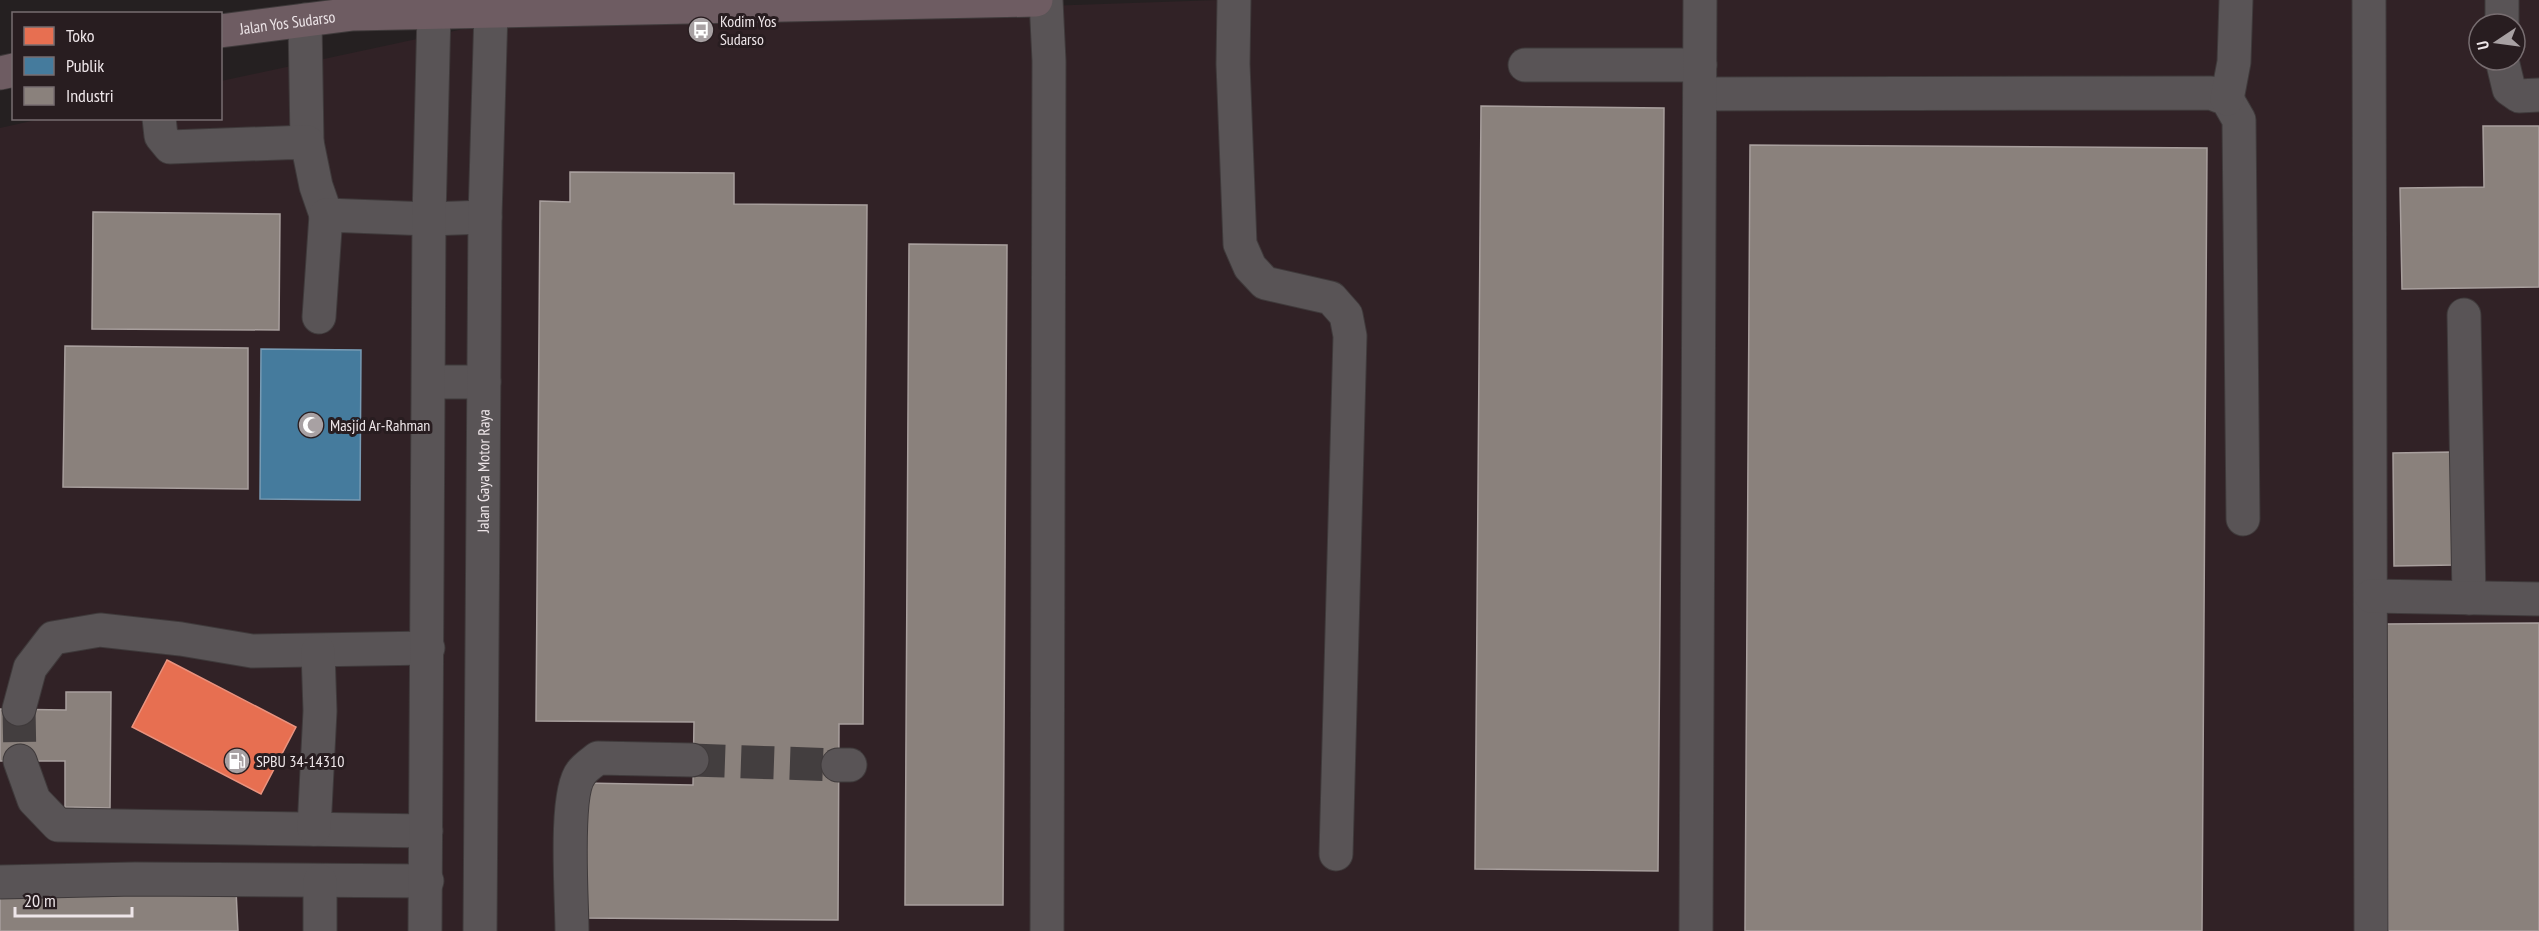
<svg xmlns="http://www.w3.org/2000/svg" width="2539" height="931" font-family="'PT Sans Narrow',sans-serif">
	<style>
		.built { fill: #312226; fill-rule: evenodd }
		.shops { fill: #e76f51; stroke: #e9937f; stroke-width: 1.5 }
		.public { fill: #457b9d; stroke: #789bb4; stroke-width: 1.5 }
		.industry { fill: #8a817c; stroke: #a89f9d; stroke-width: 1.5 }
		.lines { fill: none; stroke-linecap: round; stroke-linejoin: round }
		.minor-tunnel { stroke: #433e3f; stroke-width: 33; stroke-dasharray: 33 16; stroke-linecap: butt }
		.minor-casing { stroke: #3f3a3b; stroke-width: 35 }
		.highway-casing { stroke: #3f3a3b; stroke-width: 35 }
		.minor { stroke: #595456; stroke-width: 33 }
		.highway { stroke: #6e5c62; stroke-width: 33 }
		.labels { text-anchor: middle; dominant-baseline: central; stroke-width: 6; stroke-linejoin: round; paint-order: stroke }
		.poi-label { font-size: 16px; fill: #eee6e9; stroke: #281d20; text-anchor: start }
		.street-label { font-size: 16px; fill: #eee6e9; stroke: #281d20 }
	</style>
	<rect width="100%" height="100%" fill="#252021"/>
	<path class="built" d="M1219,0H2539V931H0V128L45,118H220L221,81L482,25ZM2479,24H2515V60H2479Z"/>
	<path class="shops" d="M167,660L296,727L261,794L132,727Z"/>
	<path class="public" d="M261,349L361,350L360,500L260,499Z"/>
	<g class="industry">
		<path d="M1481,106L1664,108L1658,871L1475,869Z"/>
		<path d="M2483,126H2539V287L2402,289L2400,188L2484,187Z"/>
		<path d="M1750,145L2207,148L2202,931H1745Z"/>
		<path d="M570,172L734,173V204L867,205L863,724H839L838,920L583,918L584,783L693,785L694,722L536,721L540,201L570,202Z"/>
		<path d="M93,212L280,214L279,330L92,329Z"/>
		<path d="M909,244L1007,245L1003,905H905Z"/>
		<path d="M65,346L248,348V489L63,487Z"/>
		<path d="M2452,452L2454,565L2394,566L2393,453Z"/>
		<path d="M2539,623V931H2388L2386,624Z"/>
		<path d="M66,692H111L110,808L65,807V761H0V709L66,710Z"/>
		<path d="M236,890L238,931H0V896Z"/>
	</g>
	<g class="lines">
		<g class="minor-tunnel">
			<path d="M19,709L20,761"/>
			<path d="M692,760L838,765"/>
		</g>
		<g class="minor-casing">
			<g id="minor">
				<path d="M1046,0L1049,61L1047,931"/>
				<path d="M1234,0L1233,64L1240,244L1250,267L1265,283L1331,298L1346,315L1350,336L1336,854"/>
				<path d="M2369,0L2371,931"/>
				<path d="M305,20L307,142"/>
				<path d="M2502,24V0"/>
				<path d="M2502,60L2509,89L2519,96L2539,95"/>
				<path d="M1525,65H1700"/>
				<path d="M1700,94L2211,93L2227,99L2239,120L2243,519"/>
				<path d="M2227,99L2234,62L2236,0"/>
				<path d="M159,118L161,136L170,147L307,142L316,186L326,215"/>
				<path d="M2464,315L2469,598"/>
				<path d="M319,317L326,215L429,219L485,217"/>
				<path d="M429,382H484"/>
				<path d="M2371,596L2539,599"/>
				<path d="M19,709L30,668L53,638L100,630L181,639L252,651L428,648"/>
				<path d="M20,761L34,800L58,825L426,831"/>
				<path d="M838,765H850"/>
				<path d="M314,829L320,711L318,651"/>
				<path d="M0,882L135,879L427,881"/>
				<path d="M320,931V881"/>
				<path d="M425,931L429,219L434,11"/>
				<path id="s1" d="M480,931L485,217L491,10"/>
				<path d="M572,931C572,900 564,794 581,773C585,767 593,762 598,758L692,760"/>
				<path d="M1696,931L1700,0"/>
			</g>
		</g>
		<g class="highway-casing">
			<g id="highway">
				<path id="s2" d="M220,31L353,14L1036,0"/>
				<path d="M0,73L14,70"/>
			</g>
		</g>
		<use href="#minor" class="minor"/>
		<use href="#highway" class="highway"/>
	</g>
	<defs>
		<g id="bus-disc" transform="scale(1.35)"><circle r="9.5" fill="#a8a1a3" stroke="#281d20"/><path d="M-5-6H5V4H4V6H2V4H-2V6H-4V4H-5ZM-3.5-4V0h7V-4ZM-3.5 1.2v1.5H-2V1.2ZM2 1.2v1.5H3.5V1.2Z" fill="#fff"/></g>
		<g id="mosque-disc" transform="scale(1.35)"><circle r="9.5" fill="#a8a1a3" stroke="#281d20"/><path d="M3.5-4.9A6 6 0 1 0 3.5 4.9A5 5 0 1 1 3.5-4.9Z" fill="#fff"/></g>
		<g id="fuel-disc" transform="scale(1.35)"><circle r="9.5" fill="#a8a1a3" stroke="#281d20"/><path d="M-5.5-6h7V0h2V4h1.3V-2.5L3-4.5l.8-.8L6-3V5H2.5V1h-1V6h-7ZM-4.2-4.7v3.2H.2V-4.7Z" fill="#fff"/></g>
	</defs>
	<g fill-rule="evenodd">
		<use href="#bus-disc" x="701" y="30"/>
		<use href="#mosque-disc" x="311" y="425"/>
		<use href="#fuel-disc" x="237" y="761"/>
	</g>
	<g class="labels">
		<g class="poi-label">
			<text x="720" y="21">Kodim Yos<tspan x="720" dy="18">Sudarso</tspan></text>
			<text x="330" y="425">Masjid Ar-Rahman</text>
			<text x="256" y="761">SPBU 34-14310</text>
		</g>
		<g class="street-label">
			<text stroke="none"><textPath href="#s2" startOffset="68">Jalan Yos Sudarso</textPath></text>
			<text stroke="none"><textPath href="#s1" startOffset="460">Jalan Gaya Motor Raya</textPath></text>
		</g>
	</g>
	<rect x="12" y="12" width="210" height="108" fill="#281d20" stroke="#776d70" stroke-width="1.5"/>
	<rect x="24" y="27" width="30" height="18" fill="#e76f51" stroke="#776d70" stroke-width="1.5"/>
	<text x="66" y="42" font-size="18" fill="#eee6e9">Toko</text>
	<rect x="24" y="57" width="30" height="18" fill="#457b9d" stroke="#776d70" stroke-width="1.5"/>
	<text x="66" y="72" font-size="18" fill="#eee6e9">Publik</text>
	<rect x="24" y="87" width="30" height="18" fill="#8a817c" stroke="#776d70" stroke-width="1.5"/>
	<text x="66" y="102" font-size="18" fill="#eee6e9">Industri</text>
	<g transform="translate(2497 42) rotate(257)"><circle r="28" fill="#281d20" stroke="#776d70" stroke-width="1.5"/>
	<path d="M0-4.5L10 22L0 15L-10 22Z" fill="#a8a1a3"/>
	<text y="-9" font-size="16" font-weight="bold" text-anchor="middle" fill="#eee6e9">U</text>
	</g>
	<path d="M15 907v9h117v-9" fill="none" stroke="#eee6e9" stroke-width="3"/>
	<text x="24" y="907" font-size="18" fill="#eee6e9" stroke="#281d20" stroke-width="4.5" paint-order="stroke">20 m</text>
</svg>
